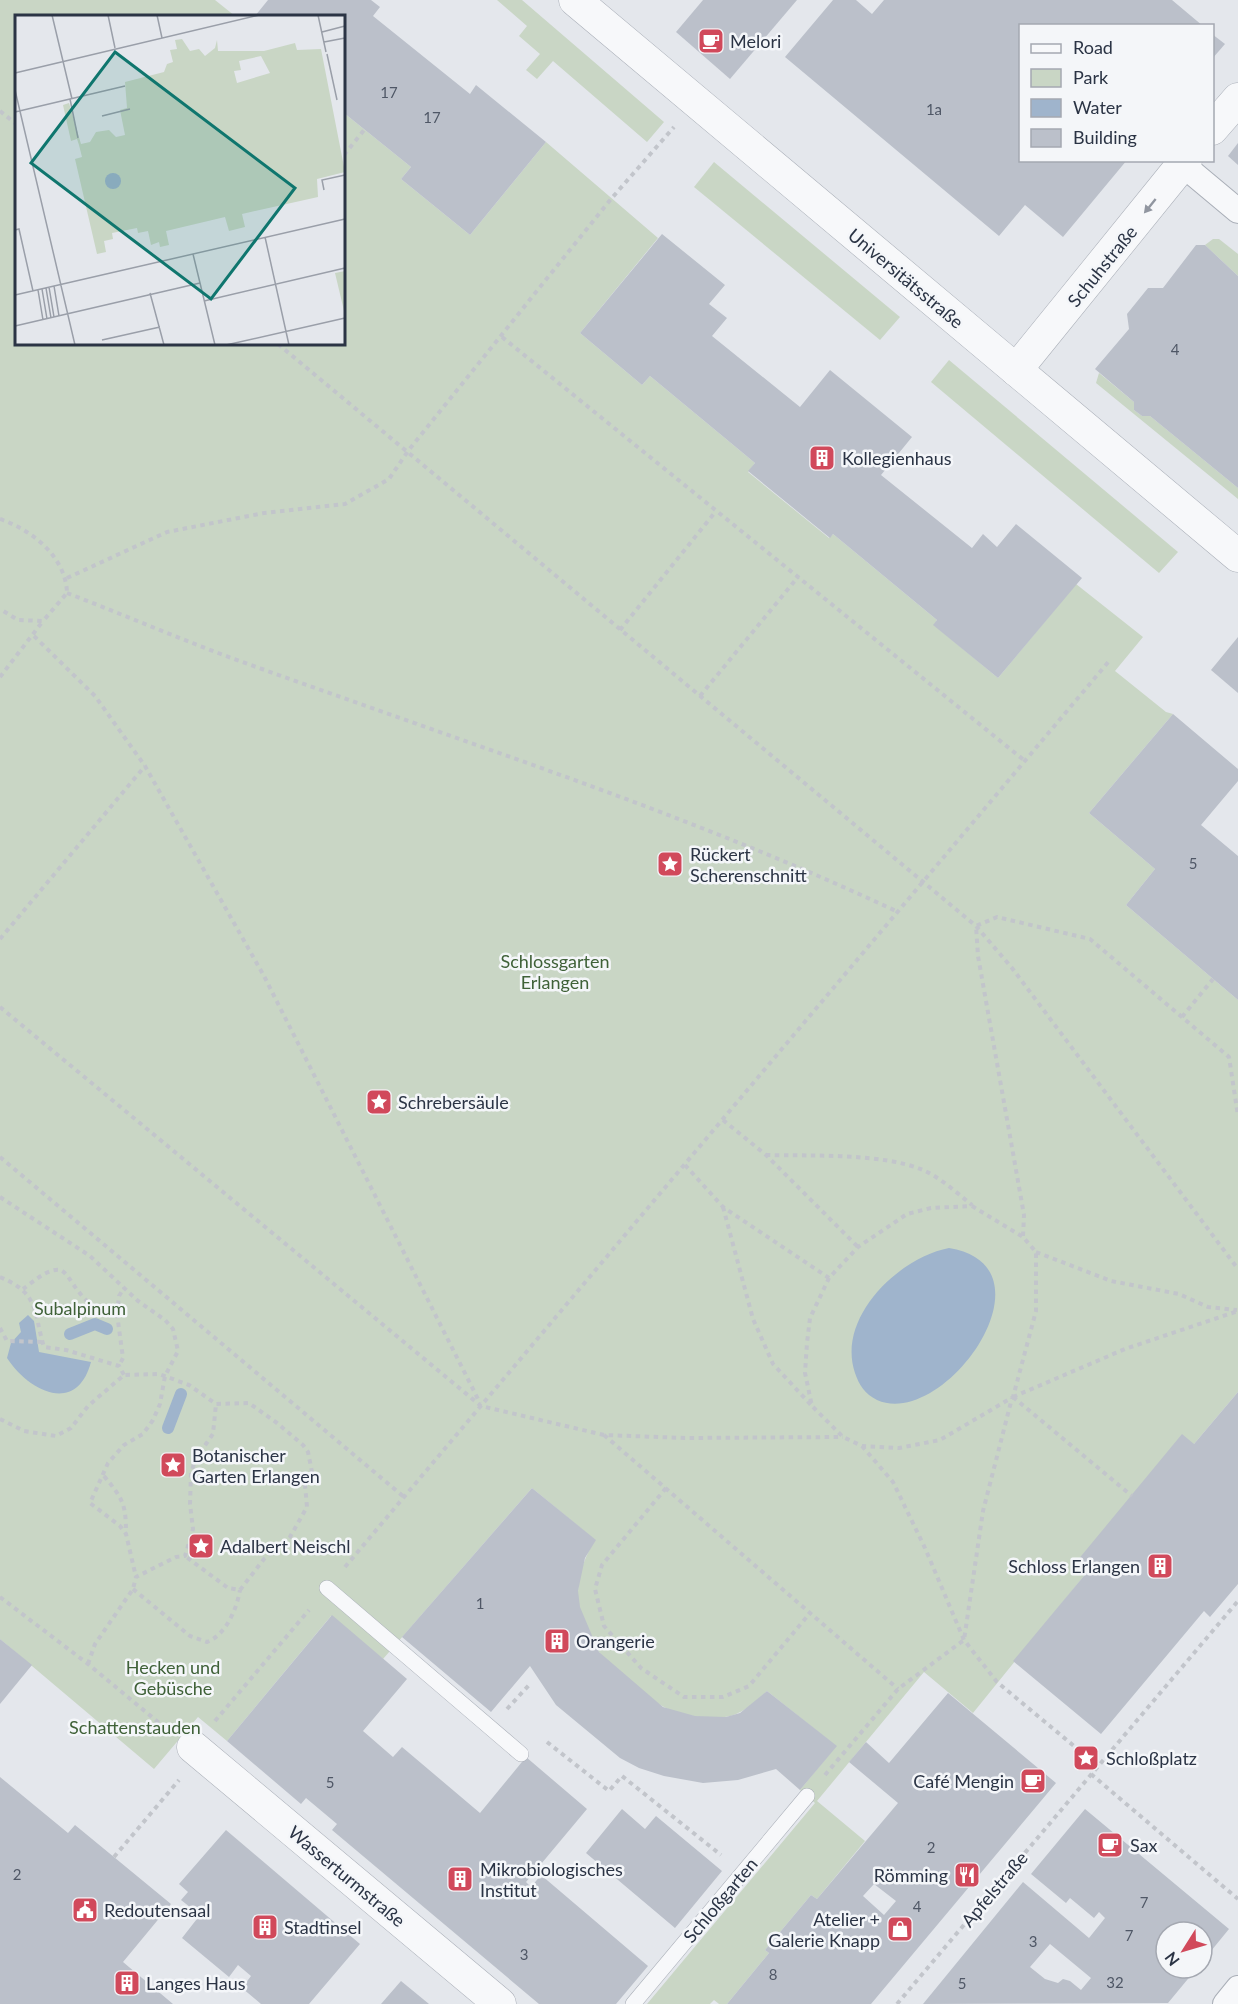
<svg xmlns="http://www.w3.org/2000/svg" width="1238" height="2004" font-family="Lato,sans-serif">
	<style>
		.green { fill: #c9d6c5 }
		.water { fill: #9fb4cc }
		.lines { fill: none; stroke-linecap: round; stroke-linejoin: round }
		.stream { stroke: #9fb4cc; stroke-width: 12 }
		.building { fill: #bbc0ca; fill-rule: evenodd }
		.service-casing { stroke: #a9aeb7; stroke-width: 16 }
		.pedestrian-casing { stroke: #a9aeb7; stroke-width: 26 }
		.minor-casing { stroke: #a9aeb7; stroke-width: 33 }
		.path { stroke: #c2c5cb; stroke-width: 4; stroke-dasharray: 4.5 4.5; stroke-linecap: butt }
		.service { stroke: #f7f8fa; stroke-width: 15 }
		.pedestrian { stroke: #f7f8fa; stroke-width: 24 }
		.minor { stroke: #f7f8fa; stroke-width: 32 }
		.oneway { fill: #9196a0 }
		.labels { text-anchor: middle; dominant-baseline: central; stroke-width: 5; stroke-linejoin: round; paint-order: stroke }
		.number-label { font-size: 15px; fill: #4f5766 }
		.poi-label { font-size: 18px; fill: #2b3445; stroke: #f4f6f9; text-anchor: start }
		.street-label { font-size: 18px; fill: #2b3445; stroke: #f4f6f9 }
		.park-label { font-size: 18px; fill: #3f6138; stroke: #f4f6f9 }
		.inset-road { fill: none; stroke: #9a9fa9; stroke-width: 1.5 }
		.view { fill: #0f766e; fill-opacity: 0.15; stroke: #0f766e; stroke-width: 3 }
		.inset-edge { fill: none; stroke: #2b3445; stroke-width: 3 }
	</style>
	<rect width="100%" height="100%" fill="#e4e7ec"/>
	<g class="green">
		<path d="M0,0H215L235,16H16V344H344V113L411,167L401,179L470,235L546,142L658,238L580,333L642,385L650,376L755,463L748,472L829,538L833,534L937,620L934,625L998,678L1076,584L1143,637L1115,671L1166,712L1173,714L1089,813L1155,869L1126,905L1238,1000V1392L1194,1444L1077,1561L1088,1571L973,1713L924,1672L817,1801L865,1841L817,1899L811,1895L765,1950L769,1953L727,2004H719L714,2000L710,2004H647L815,1803L800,1790L836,1746L767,1691C755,1702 742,1715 725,1717C706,1719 679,1716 662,1706C647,1696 610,1666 599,1652C588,1639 577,1609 578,1592C578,1573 586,1555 595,1540L532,1488L383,1659L331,1616L227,1741L198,1717L154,1769L0,1639Z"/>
		<path d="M497,0H522L664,122L647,142L553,61L537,79L526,70L540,54L519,36L527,26Z"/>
		<path d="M714,162L900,317L880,340L694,187Z"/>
		<path d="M1213,239H1219L1238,254V276L1205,245Z"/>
		<path d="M949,360L1178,552L1159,573L931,382Z"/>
		<path d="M1099,373L1134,402V410L1142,416H1150L1238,488V499L1096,383Z"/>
	</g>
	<g class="water">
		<path d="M949,1248C1060,1266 945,1430 877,1400C865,1394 859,1385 855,1373C836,1317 900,1257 949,1248Z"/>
		<path d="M28,1315L34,1321L39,1352L91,1362C77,1415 29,1392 7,1358L11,1343L21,1332L19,1323Z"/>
	</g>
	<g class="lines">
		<g class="stream">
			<path d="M70,1334L95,1324L107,1329"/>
			<path d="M168,1428L181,1394"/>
		</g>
	</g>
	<g class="building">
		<path d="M268,0H371L380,7L373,16L470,94L476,85L546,142L470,235L401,179L411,167L344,113V16H255Z"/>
		<path d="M703,0H797L730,79L676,32Z"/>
		<path d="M833,0H856L872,14L884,0H1172L1203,26H1020V160H1127L1063,237L1025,205L999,236L785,57Z"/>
		<path d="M1212,34L1225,44L1212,59Z"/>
		<path d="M1238,143V165L1228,156Z"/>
		<path d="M662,234L725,285L709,304L727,318L712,336L800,407L830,370L912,437L881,475L972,548L983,534L997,547L1016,524L1082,578L998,678L933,625L937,620L833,534L830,538L748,471L755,463L650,376L642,385L580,333Z"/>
		<path d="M1196,245H1205L1238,276V488L1150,416H1142L1134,410V402L1095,369L1129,329L1127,314L1148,288H1163Z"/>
		<path d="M1238,637V693L1211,670Z"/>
		<path d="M1173,714L1238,769V781L1201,825L1238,856V1000L1126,905L1155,869L1089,813Z"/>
		<path d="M1238,1392V1584L1210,1617L1204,1611L1101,1734L1013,1661L1088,1571L1077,1561L1182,1434L1194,1444Z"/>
		<path d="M532,1488L596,1540L585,1558L578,1591L580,1607L599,1652L663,1707L695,1716L726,1717L740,1713L767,1691L837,1746L800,1790L776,1769L738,1780L703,1783L664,1776L639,1768L620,1758L556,1705L530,1666L491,1712L402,1637Z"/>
		<path d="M332,1615L407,1679L363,1731L393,1757L402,1747L480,1813L526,1757L587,1809L526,1882L531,1887L541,1875L648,1966L616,2004H539L332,1830L337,1824L306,1798L301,1804L227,1741Z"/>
		<path d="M0,1639L32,1665L0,1704Z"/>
		<path d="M948,1693L1056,1783L871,2004H727L769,1953L765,1950L811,1895L817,1899L898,1803L849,1762L866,1742L889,1763ZM874,1884L896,1901L884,1915L863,1896Z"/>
		<path d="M0,1777L68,1833L75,1825L171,1904L123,1962L173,2004H0Z"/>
		<path d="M622,1809L645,1829L656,1816L722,1871L675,1928L586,1853Z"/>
		<path d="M1085,1809L1229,1929L1202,1962V1932H1166V1968H1197L1168,2003L923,2004L1023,1882L1089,1938L1105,1918L1099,1912L1094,1918L1070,1898L1066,1903L1031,1874ZM1050,1944L1091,1978L1081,1990L1070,1981L1063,1979L1058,1983L1045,1979L1030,1967Z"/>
		<path d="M226,1830L360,1944L309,2004H261L242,1988L251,1976L238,1965L229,1977L182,1938L200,1915L181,1900L188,1892L179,1884Z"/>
		<path d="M401,1981L429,2004H381Z"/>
	</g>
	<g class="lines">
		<g class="service-casing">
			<g id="service">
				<path d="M327,1588L521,1754"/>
				<path d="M633,2004L807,1796"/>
			</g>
		</g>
		<g class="pedestrian-casing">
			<g id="pedestrian">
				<path d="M1183,165L1238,211"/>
				<path d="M1225,2004L1238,1988"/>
			</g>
		</g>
		<g class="minor-casing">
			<g id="minor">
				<path d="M575,0L1238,556"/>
				<path d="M1212,129L1238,99"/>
				<path d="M1016,370L1186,160"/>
				<path d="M193,1747L500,2004"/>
			</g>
		</g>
		<g class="path">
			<path d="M0,111L16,124"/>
			<path d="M344,155L364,130"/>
			<path d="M502,337L1025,761"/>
			<path d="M278,344L976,926L1012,968L1238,1269"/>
			<path d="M0,519C32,530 66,557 67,593L43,621L18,620L0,609"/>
			<path d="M67,578L167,532L264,513L345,504L389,479L408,451L611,199L674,127"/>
			<path d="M67,593C132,618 196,646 262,669C475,746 692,815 898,912"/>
			<path d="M620,630L716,511"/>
			<path d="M34,636L95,696L145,766L264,976L480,1403"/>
			<path d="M0,677L43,621"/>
			<path d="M700,696L798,577"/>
			<path d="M0,939L145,766"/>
			<path d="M0,1007L481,1406L604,1435L685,1438L843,1437"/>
			<path d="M1182,1017L1213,979"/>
			<path d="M723,1120L766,1155L858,1247"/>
			<path d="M766,1155C811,1156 883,1153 923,1170C941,1178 957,1193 972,1205"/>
			<path d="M0,1157L404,1497"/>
			<path d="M685,1165L723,1207L829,1278"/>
			<path d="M0,1197L90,1256L138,1301L165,1320L173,1329L178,1351L165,1376L160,1404L153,1420L143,1434L124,1445L108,1463L90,1503L120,1526L126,1534L136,1577"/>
			<path d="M972,1206L1023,1237L1036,1252V1311L1013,1397L940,1440L899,1448L862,1446L843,1437L812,1406L805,1373L807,1343L810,1318L829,1278L858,1247L907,1214L931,1208Z"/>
			<path d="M723,1207L753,1319L773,1364L811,1405"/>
			<path d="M1023,1236L1024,1215L978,956L976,926L997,917L1090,939L1229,1057L1238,1116"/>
			<path d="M1036,1252L1111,1281L1179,1294L1208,1307L1237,1310"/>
			<path d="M0,1277C40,1294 33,1311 44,1347L66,1350L119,1366L124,1375"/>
			<path d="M23,1289C33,1282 48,1268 60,1270C72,1273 80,1312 117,1314L123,1358L119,1366"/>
			<path d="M117,1314L119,1296L124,1288"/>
			<path d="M0,1328L7,1341L42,1342"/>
			<path d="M1013,1397L1125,1349L1238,1311"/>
			<path d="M1013,1397L1132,1496"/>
			<path d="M0,1419L24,1431L56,1436L71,1428L88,1406L124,1375L159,1374L189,1385L216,1404L249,1403L277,1423L303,1445L308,1452L312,1472L305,1485L307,1507L290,1537L264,1559L240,1590L228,1588L185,1556"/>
			<path d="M604,1435L898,1689"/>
			<path d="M862,1446L893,1482L925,1548L964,1640L997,1682L1098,1766"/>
			<path d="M104,1476C123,1499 126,1504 126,1534"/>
			<path d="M666,1488L602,1565L595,1589L604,1626L641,1668L684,1697H723L749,1686L810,1613"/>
			<path d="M345,1567L1110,660"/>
			<path d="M133,1589L190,1636L207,1642C226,1635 237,1608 240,1590"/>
			<path d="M0,1597L88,1664L164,1727"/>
			<path d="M88,1664L95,1644L133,1589L136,1577L176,1557L185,1556L193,1529L190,1504L191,1473L196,1458L213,1434L216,1404"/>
			<path d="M507,1709L529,1685"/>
			<path d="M215,1721L309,1610"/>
			<path d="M547,1742L609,1791L622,1776L721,1855"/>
			<path d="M1091,1774L1238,1899"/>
			<path d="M825,1775L898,1689L964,1640L983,1511L1012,1398"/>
			<path d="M114,1857L179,1780"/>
			<path d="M897,2004L1238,1601"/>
		</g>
		<use href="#service" class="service"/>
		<use href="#pedestrian" class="pedestrian"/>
		<use href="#minor" class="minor"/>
	</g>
	<defs><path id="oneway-solid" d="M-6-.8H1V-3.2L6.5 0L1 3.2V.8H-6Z" transform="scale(1.5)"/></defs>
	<use class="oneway" href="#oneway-solid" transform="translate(1150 206) rotate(129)"/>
	<defs>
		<g id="cafe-square" transform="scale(1.35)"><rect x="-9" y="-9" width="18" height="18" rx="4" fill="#d1495b" stroke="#f4f6f9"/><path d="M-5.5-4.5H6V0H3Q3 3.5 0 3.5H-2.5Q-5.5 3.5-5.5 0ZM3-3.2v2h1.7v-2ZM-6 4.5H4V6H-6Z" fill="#fff"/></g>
		<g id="building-square" transform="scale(1.35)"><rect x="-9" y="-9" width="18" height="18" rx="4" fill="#d1495b" stroke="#f4f6f9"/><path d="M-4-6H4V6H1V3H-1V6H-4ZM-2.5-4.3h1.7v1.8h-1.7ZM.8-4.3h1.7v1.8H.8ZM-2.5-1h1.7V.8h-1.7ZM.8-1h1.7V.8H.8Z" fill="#fff"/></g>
		<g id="sight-square" transform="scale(1.35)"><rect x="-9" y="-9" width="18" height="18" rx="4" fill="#d1495b" stroke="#f4f6f9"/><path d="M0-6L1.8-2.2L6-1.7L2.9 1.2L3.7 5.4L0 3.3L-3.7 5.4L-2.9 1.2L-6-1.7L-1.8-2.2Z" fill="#fff"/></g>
		<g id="restaurant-square" transform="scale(1.35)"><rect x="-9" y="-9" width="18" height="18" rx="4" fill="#d1495b" stroke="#f4f6f9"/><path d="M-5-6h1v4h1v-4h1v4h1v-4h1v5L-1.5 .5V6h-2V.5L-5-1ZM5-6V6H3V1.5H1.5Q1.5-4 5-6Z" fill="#fff"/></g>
		<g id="civic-square" transform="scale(1.35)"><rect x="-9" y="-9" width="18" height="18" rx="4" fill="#d1495b" stroke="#f4f6f9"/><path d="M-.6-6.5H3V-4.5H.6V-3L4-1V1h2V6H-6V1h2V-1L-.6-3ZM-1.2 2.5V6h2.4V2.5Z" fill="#fff"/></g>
		<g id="shop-square" transform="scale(1.35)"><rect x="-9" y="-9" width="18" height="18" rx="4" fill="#d1495b" stroke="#f4f6f9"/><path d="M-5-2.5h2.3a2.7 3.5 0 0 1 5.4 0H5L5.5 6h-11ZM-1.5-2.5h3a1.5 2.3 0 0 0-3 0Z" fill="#fff"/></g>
	</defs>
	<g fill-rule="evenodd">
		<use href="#cafe-square" x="711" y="41"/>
		<use href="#building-square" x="822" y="458"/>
		<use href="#sight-square" x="670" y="864"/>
		<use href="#sight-square" x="379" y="1102"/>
		<use href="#sight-square" x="173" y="1465"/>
		<use href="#sight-square" x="201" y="1546"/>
		<use href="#building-square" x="1160" y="1566"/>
		<use href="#building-square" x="557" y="1641"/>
		<use href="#sight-square" x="1086" y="1758"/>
		<use href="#cafe-square" x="1033" y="1781"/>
		<use href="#cafe-square" x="1110" y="1845"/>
		<use href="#restaurant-square" x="967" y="1875"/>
		<use href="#building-square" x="460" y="1879"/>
		<use href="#civic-square" x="85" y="1910"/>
		<use href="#building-square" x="265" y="1927"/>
		<use href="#shop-square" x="900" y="1929"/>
		<use href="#building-square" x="127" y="1983"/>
	</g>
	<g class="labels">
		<g class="number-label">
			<text x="389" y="92">17</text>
			<text x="934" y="109">1a</text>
			<text x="432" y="117">17</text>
			<text x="1175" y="349">4</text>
			<text x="1193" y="863">5</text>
			<text x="480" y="1603">1</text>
			<text x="330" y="1782">5</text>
			<text x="931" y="1847">2</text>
			<text x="17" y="1874">2</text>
			<text x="1144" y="1902">7</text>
			<text x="917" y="1906">4</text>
			<text x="1129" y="1935">7</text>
			<text x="1033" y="1941">3</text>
			<text x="524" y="1954">3</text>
			<text x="773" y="1974">8</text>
			<text x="1115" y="1982">32</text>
			<text x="962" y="1983">5</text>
		</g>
		<g class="poi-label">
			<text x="730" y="41">Melori</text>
			<text x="842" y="458">Kollegienhaus</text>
			<text x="690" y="854">Rückert<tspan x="690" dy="21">Scherenschnitt</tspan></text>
			<text x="398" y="1102">Schrebersäule</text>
			<text x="192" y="1455">Botanischer<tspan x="192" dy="21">Garten Erlangen</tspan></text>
			<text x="220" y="1546">Adalbert Neischl</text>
			<text x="1140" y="1566" text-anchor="end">Schloss Erlangen</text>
			<text x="576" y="1641">Orangerie</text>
			<text x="1106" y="1758">Schloßplatz</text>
			<text x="1014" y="1781" text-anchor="end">Café Mengin</text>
			<text x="1130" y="1845">Sax</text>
			<text x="480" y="1869">Mikrobiologisches<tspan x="480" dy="21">Institut</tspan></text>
			<text x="948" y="1875" text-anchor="end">Römming</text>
			<text x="104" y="1910">Redoutensaal</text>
			<text x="880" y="1919" text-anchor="end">Atelier +<tspan x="880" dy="21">Galerie Knapp</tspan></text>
			<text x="284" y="1927">Stadtinsel</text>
			<text x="146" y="1983">Langes Haus</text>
		</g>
		<g class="street-label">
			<text transform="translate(1102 266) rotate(-51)">Schuhstraße</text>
			<text transform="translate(906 278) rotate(40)">Universitätsstraße</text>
			<text transform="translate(347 1876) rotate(40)">Wasserturmstraße</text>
			<text transform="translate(994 1889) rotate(-50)">Apfelstraße</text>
			<text transform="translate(720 1900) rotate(-50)">Schloßgarten</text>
		</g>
		<g class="park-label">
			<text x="555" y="961">Schlossgarten<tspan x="555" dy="21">Erlangen</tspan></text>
			<text x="80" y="1308">Subalpinum</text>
			<text x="173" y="1667">Hecken und<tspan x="173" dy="21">Gebüsche</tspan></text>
			<text x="135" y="1727">Schattenstauden</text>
		</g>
	</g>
	<g transform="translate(15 15)">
		<rect width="330" height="330" fill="#e4e7ec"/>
		<path d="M167,24L175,36L184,34L190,41L200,33L202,25L203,36H249L280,28L282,35L306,34L330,157L302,164L303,182L227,199L230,212L214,216L210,202L151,216L154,230L145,232L144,227L136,230L133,216L123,218L122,213L97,218L98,224L89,226L91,237L82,239L60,144L67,142L64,130L62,124L56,126L48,90L54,88L66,129L75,127L81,117L94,115L101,122L110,120L105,95L112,93L110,67L149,57L152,49L158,47L155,35L162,34L160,25ZM246,41L255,58L222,68L219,56L226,55L224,46ZM330,256V300L320,258Z" fill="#c9d6c5" fill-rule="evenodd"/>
		<path d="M90 166a8 8 0 1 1 16 0a8 8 0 1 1-16 0Z" fill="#9fb4cc"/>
		<path class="inset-road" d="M37,0L57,84M93,0L100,33M142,0L147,23M303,0L311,37M307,17L330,11M309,27L330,23M312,39L322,85M0,58L244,0M0,75L60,330M55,84L63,123M0,97L110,71M87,101L115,94M309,175L307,165L330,160M0,215L4,214L18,276M250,222L274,330M178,239L200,330M39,271L44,301M34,272L39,302M31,273L36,303M27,274L32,304M23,275L28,305M135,278L149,330M0,280L330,204M189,286L330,253M0,311L185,268M87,325L145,312M211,330L330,303"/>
		<path class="view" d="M100,37L280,173L196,284L16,148Z"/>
		<rect width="330" height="330" class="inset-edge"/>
	</g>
	<rect x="1019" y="24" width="195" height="138" fill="#f4f6f9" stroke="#a4a8b1" stroke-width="1.5"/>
	<rect x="1031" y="44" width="30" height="9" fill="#f7f8fa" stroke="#a4a8b1" stroke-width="1.5"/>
	<text x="1073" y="54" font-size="18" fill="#2b3445">Road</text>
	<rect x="1031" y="69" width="30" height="18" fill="#c9d6c5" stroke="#a4a8b1" stroke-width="1.5"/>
	<text x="1073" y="84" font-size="18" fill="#2b3445">Park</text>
	<rect x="1031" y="99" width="30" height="18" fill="#9fb4cc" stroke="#a4a8b1" stroke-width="1.5"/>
	<text x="1073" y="114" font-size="18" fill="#2b3445">Water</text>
	<rect x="1031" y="129" width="30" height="18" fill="#bbc0ca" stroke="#a4a8b1" stroke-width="1.5"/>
	<text x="1073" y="144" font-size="18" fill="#2b3445">Building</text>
	<g transform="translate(1184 1950) rotate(233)"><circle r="28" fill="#f4f6f9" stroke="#a4a8b1" stroke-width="1.5"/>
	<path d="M0-4.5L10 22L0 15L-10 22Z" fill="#d1495b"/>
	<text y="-9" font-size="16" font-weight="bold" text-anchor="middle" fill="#2b3445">N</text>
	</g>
</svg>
